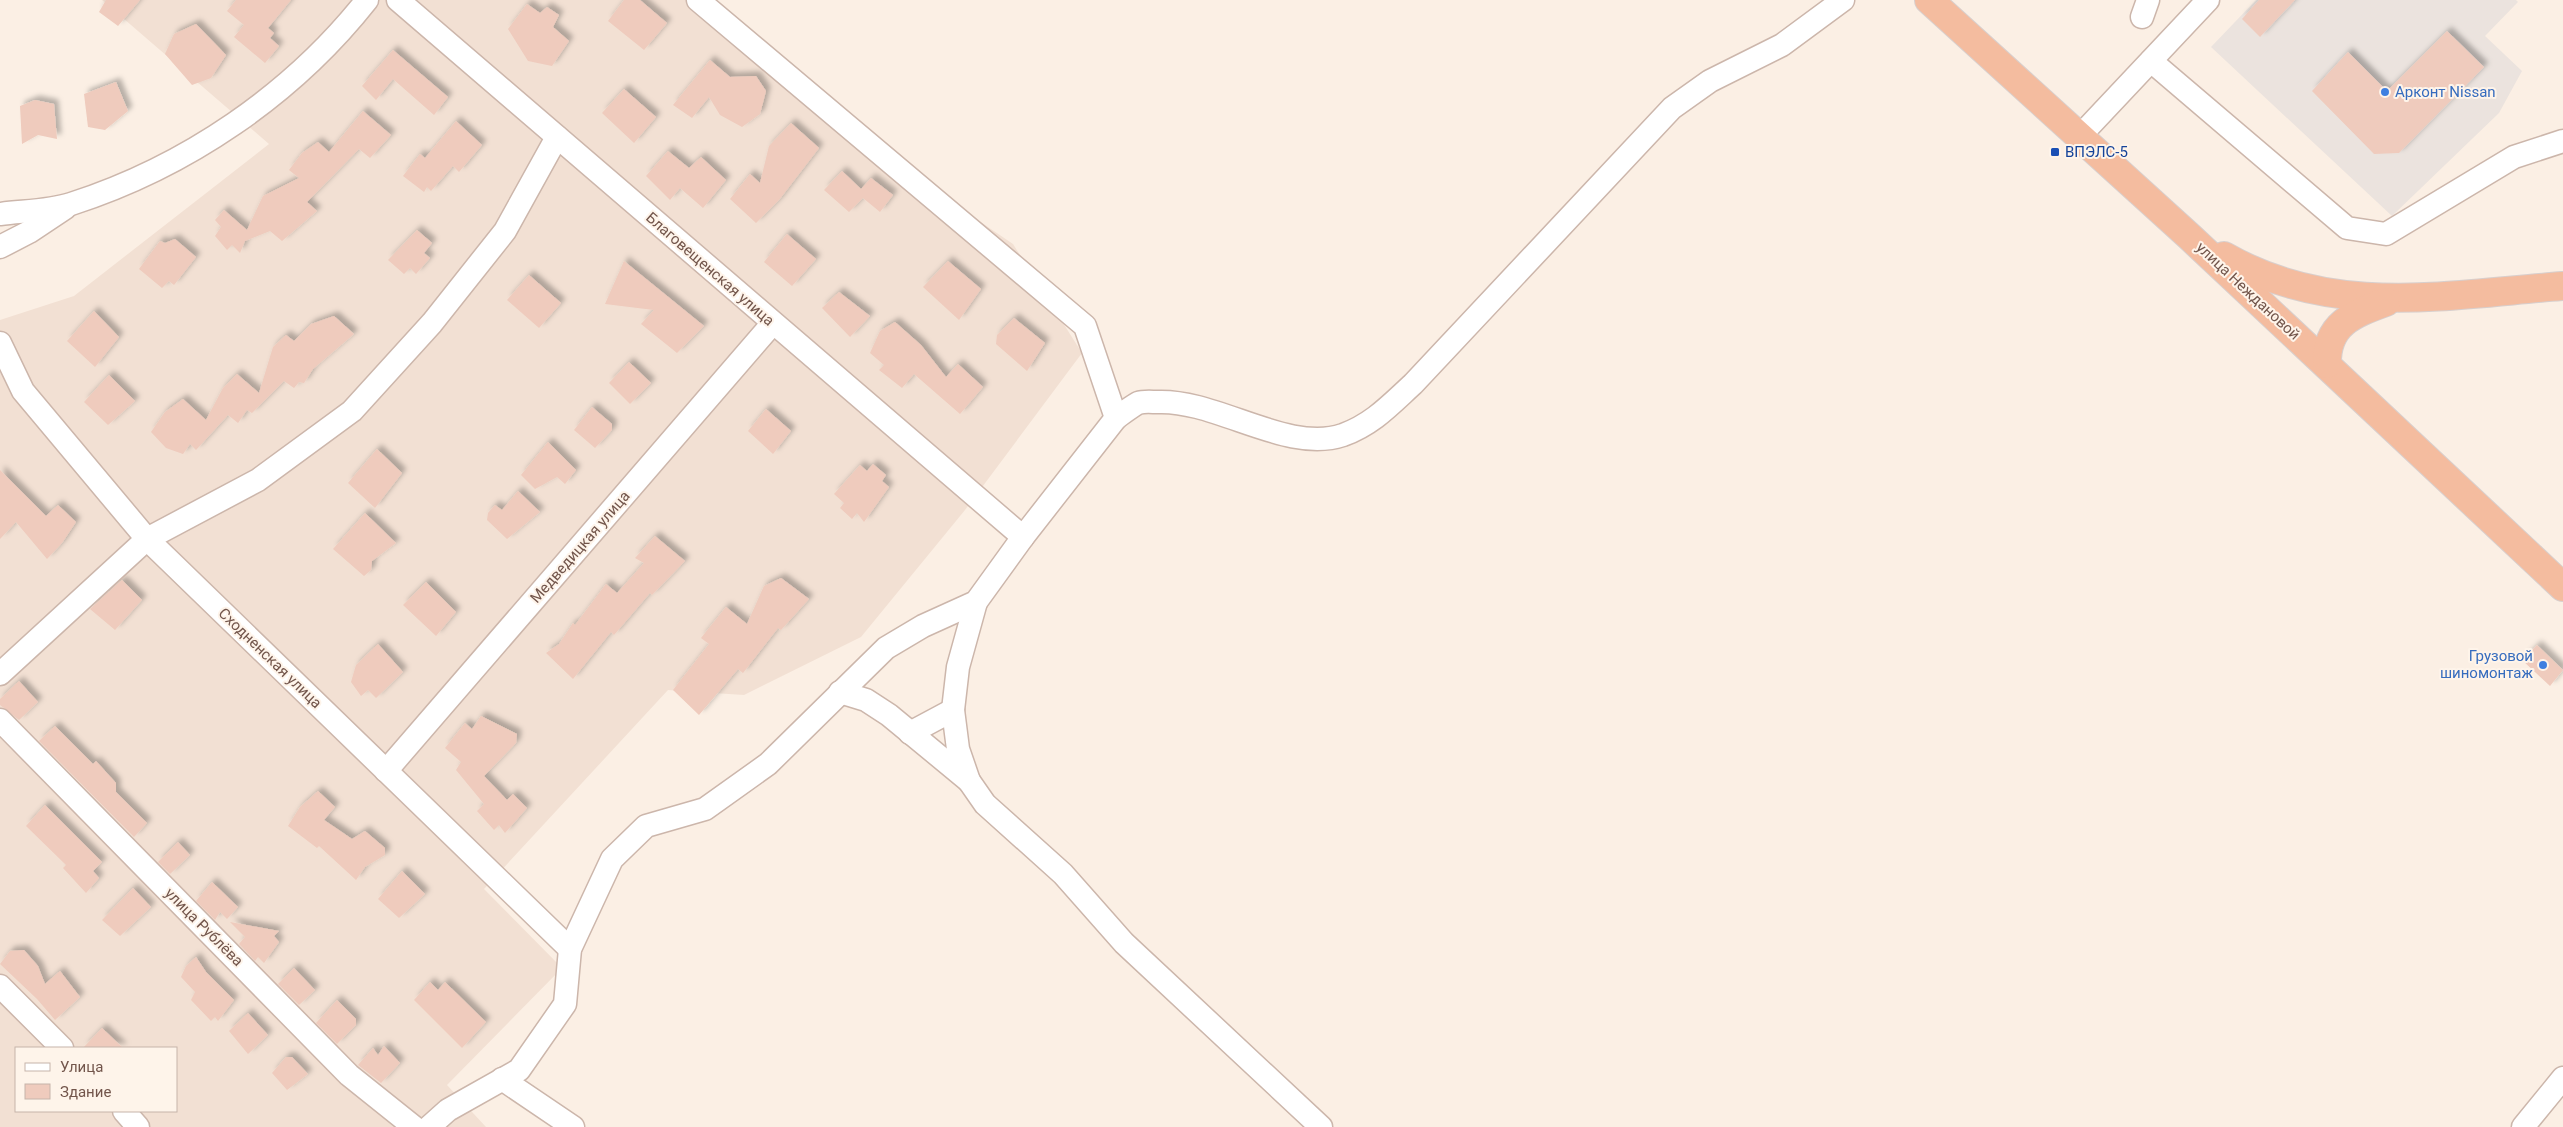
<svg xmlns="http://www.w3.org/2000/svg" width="2563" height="1127" font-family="Roboto,sans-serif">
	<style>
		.residential { fill: #f2e0d3; fill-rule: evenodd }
		.industrial { fill: #ebe3de }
		.building { fill: #efcbbd; filter: url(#shadow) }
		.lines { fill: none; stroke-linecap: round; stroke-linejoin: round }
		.minor-casing { stroke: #ccb6ab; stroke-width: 25 }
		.trunk-casing { stroke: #d8cfcd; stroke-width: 30 }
		.minor { stroke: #fff; stroke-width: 22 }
		.trunk { stroke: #f4bc9f; stroke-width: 28 }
		.shop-dot { fill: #3f7fe0; stroke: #fef4ea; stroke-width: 2 }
		.transit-dot { fill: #1a4fb4; stroke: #fef4ea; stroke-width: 2 }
		.labels { text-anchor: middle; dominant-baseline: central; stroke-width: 4; stroke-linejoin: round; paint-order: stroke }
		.shop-label { font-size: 15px; fill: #366cbe; stroke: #fef4ea; text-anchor: start }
		.transit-label { font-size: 15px; fill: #164399; stroke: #fef4ea; text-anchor: start }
		.street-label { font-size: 15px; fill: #72554b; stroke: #fef4ea }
	</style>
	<defs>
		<filter id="shadow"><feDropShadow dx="4.5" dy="-4.5" stdDeviation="2.5" flood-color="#0004"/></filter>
	</defs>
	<rect width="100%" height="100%" fill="#fbefe4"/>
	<path class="residential" d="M102,0H703L892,162L1013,244L1082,353L965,510L861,637L744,695L668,690L484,889L562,968L447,1085L486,1127H0V320L74,296L269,144ZM16,1048H176V1111H16Z"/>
	<path class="industrial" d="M2256,0H2516L2518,2L2485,36L2522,71L2499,113L2392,216L2211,47Z"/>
	<g class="building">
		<path d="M106,0H140L118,26L99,12Z"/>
		<path d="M236,0H291L268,28L274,33L270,38L279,46L265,63L234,37L244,25L227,11Z"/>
		<path d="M624,0H640L667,23L644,50L608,21Z"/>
		<path d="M2259,0H2295L2260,37L2242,19Z"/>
		<path d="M527,4L540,13L547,7L559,15L553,27L569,41L552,66L528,61L508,29Z"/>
		<path d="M196,24L226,55L211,78L192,85L165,54L174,34Z"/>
		<path d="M2447,31L2484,67L2399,153L2374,154L2312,91L2348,52L2387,91Z"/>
		<path d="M393,50L448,97L434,115L393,79L376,100L362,86Z"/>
		<path d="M710,60L730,77L756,76L766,91L760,114L742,127L720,115L709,97L692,118L673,105Z"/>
		<path d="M116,82L128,111L105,130L88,127L84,94Z"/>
		<path d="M624,89L656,117L634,143L602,113Z"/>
		<path d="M35,100L54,104L57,139L38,135L22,144L20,106Z"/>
		<path d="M363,111L391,135L370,158L359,149L307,202L317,211L282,241L270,231L245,241L240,253L232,245L227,250L215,236L221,227L215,220L224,210L247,230L263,196L299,178L289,170L302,153L318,142L329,152Z"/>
		<path d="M456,121L482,145L459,172L453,166L431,191L427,187L424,192L403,176L420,154L425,158Z"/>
		<path d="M791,123L819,148L779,200L756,223L730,199L750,174L760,183L769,146Z"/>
		<path d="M668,151L689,168L701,157L726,180L703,208L680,188L670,200L646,176Z"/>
		<path d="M842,171L861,189L871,178L893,195L880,212L863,198L849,212L824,190Z"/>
		<path d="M417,230L432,243L424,253L430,258L416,274L410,268L404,274L388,260Z"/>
		<path d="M787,234L816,259L792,286L764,262Z"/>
		<path d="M175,239L196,257L174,285L169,281L162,288L139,269L160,241L165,243Z"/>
		<path d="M624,261L704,326L677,353L641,324L654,310L605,304Z"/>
		<path d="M948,261L981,289L959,320L923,287Z"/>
		<path d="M529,275L561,303L539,328L507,300Z"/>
		<path d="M839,292L870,316L850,337L822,308Z"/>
		<path d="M94,311L119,337L95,367L67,341Z"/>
		<path d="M334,316L354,334L313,369L304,383L299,382L294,388L284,381L252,413L247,410L238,423L228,415L196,450L190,444L183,454L166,448L151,432L165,412L183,399L206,420L223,388L237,374L259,393L273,347L286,335L294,341L311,324Z"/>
		<path d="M1014,318L1045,343L1027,371L996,344L997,335Z"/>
		<path d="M895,322L921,345L946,377L958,364L983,387L960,414L914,374L902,388L879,370L884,365L870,353L880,331Z"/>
		<path d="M629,362L651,383L630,404L609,383Z"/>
		<path d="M109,375L135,401L108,425L84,402Z"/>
		<path d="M592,407L612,424V430L595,448L574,430Z"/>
		<path d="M766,409L791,431L773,454L748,431Z"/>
		<path d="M548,442L576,470L565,484L557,477L535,489L521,475Z"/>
		<path d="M377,449L402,473L375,508L348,483Z"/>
		<path d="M873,464L886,475L882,481L889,487L864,522L857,513L852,519L840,508L844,503L834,494L860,465L867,471Z"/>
		<path d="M0,470L46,516L58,505L76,522L62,543L47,559L16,522L0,539Z"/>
		<path d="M518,491L540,512L507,539L487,520L488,513L495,505L502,510Z"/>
		<path d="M365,513L396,543L372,561L371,570L364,576L333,549Z"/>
		<path d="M655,536L685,561L652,595L650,593L614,635L611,632L573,679L546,653L559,644L573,623L575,625L606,584L617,593L644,563L635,558Z"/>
		<path d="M781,578L809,599L781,630L778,628L743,673L738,669L699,715L673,690L709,644L701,638L726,607L747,624L764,586Z"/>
		<path d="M122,580L142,600L115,630L90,609Z"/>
		<path d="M426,582L456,612L436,636L403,605Z"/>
		<path d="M378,644L403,672L376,698L368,690L361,696L351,682L356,665Z"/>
		<path d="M2537,645L2563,670L2550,686L2522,660Z"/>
		<path d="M19,681L38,702L19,720L0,705V699Z"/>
		<path d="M481,716L517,734L516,743L484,776L507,800L513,794L527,808L505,833L499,825L494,830L477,811L484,804L456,770L461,762L445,748L465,723L472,729Z"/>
		<path d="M55,726L93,764L96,761L116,783V792L147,823L134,837L39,741Z"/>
		<path d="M318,791L335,807L324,820L352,839L365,831L385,848V855L365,867L356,880L319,846L317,848L288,826L300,807Z"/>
		<path d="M45,805L102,862L93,871L99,878L86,893L63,868L66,865L26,826Z"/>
		<path d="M178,842L190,855L170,874L158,862Z"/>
		<path d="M402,871L425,894L399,918L378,899Z"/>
		<path d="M212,882L238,907L227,919L220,912L215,920L196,901Z"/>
		<path d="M133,888L151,907L120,936L102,920Z"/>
		<path d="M230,922L279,931L274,936L279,942L264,963L258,957L255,961L239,944L245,937Z"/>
		<path d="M24,950L38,966L45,984L60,971L80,997L55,1020L37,999L0,964L10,951Z"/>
		<path d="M196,957L206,972L234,1000L218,1021L215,1017L211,1021L191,1000L195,992L181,977L186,966Z"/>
		<path d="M294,968L315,990L299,1005L278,984Z"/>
		<path d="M430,982L438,990L445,982L486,1022L462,1048L414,1000Z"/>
		<path d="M337,1000L356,1019V1025L337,1044L316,1023Z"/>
		<path d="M248,1013L268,1035L248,1054L229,1031Z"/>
		<path d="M102,1028L123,1048H83Z"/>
		<path d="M384,1046L400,1063L381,1083L358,1065L373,1048L378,1055Z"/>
		<path d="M286,1057H292L308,1074L287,1090L272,1073Z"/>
	</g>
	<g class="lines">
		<g class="minor-casing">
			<g id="minor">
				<path d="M398,0L1023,537"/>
				<path d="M2142,17L2148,0"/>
				<path d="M2151,61L2347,228L2386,234L2514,157L2563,141"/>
				<path d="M2079,137L2208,0"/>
				<path d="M0,214C23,211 50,211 71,204C186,167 292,95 367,0"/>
				<path d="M0,247L29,232L65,208"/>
				<path d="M0,343L23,391L147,539L570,949"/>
				<path d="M1116,418C1123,413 1131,407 1138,403C1144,401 1152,402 1157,402C1216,399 1287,454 1343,435C1373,424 1390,405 1413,384L1672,108L1710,81L1782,45L1843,0"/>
				<path d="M976,602L958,667L953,710L958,749L969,781L985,804L1063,874L1124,943L1321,1127"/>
				<path d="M0,674L147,539L258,480L352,411L432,323L505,231L557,137"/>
				<path d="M840,692L866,700L889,715L969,781"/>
				<path d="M0,720L349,1075L414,1127"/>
				<path d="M910,733L953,710"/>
				<path d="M386,771L773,323"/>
				<path d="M0,986L62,1048"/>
				<path d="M502,1079L573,1127"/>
				<path d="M124,1111L138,1127"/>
				<path d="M429,1127L448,1110L519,1070L565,1004L570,949L612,859L646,826L705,809L768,764L886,648L923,626L976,602L1023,537L1116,418L1085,326L698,0"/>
				<path d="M2523,1127L2563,1078"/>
			</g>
		</g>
		<g class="trunk-casing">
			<g id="trunk">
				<path d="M1929,0L2190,237L2563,587"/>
				<path d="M2224,256C2332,318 2446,295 2563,286"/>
				<path d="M2327,364C2326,324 2353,314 2386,302"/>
			</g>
		</g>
		<use href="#minor" class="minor"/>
		<use href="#trunk" class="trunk"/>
	</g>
	<g class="shop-dot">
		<circle cx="2385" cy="92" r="5"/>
		<circle cx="2543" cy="665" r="5"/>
	</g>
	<rect class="transit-dot" x="2050" y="147" width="10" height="10" rx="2.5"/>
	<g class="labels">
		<g class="shop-label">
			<text x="2395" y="92">Арконт Nissan</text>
			<text x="2533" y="656" text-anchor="end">Грузовой<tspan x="2533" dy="17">шиномонтаж</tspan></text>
		</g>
		<g class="transit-label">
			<text x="2065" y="152">ВПЭЛС-5</text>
		</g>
		<g class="street-label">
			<text transform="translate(710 269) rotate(41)">Благовещенская улица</text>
			<text transform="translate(2248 291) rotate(43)">улица Неждановой</text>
			<text transform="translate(580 547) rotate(-49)">Медведицкая улица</text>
			<text transform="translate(270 658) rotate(44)">Сходненская улица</text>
			<text transform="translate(204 927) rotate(45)">улица Рублёва</text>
		</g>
	</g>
	<rect x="15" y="1047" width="162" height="65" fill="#fef4ea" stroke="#c6b4aa"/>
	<rect x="25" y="1063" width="25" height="8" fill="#ffffff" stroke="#c6b4aa"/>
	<text x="60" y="1072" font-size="15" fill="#72554b">Улица</text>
	<rect x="25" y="1084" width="25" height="15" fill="#efcbbd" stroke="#c6b4aa"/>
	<text x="60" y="1097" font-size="15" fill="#72554b">Здание</text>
</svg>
